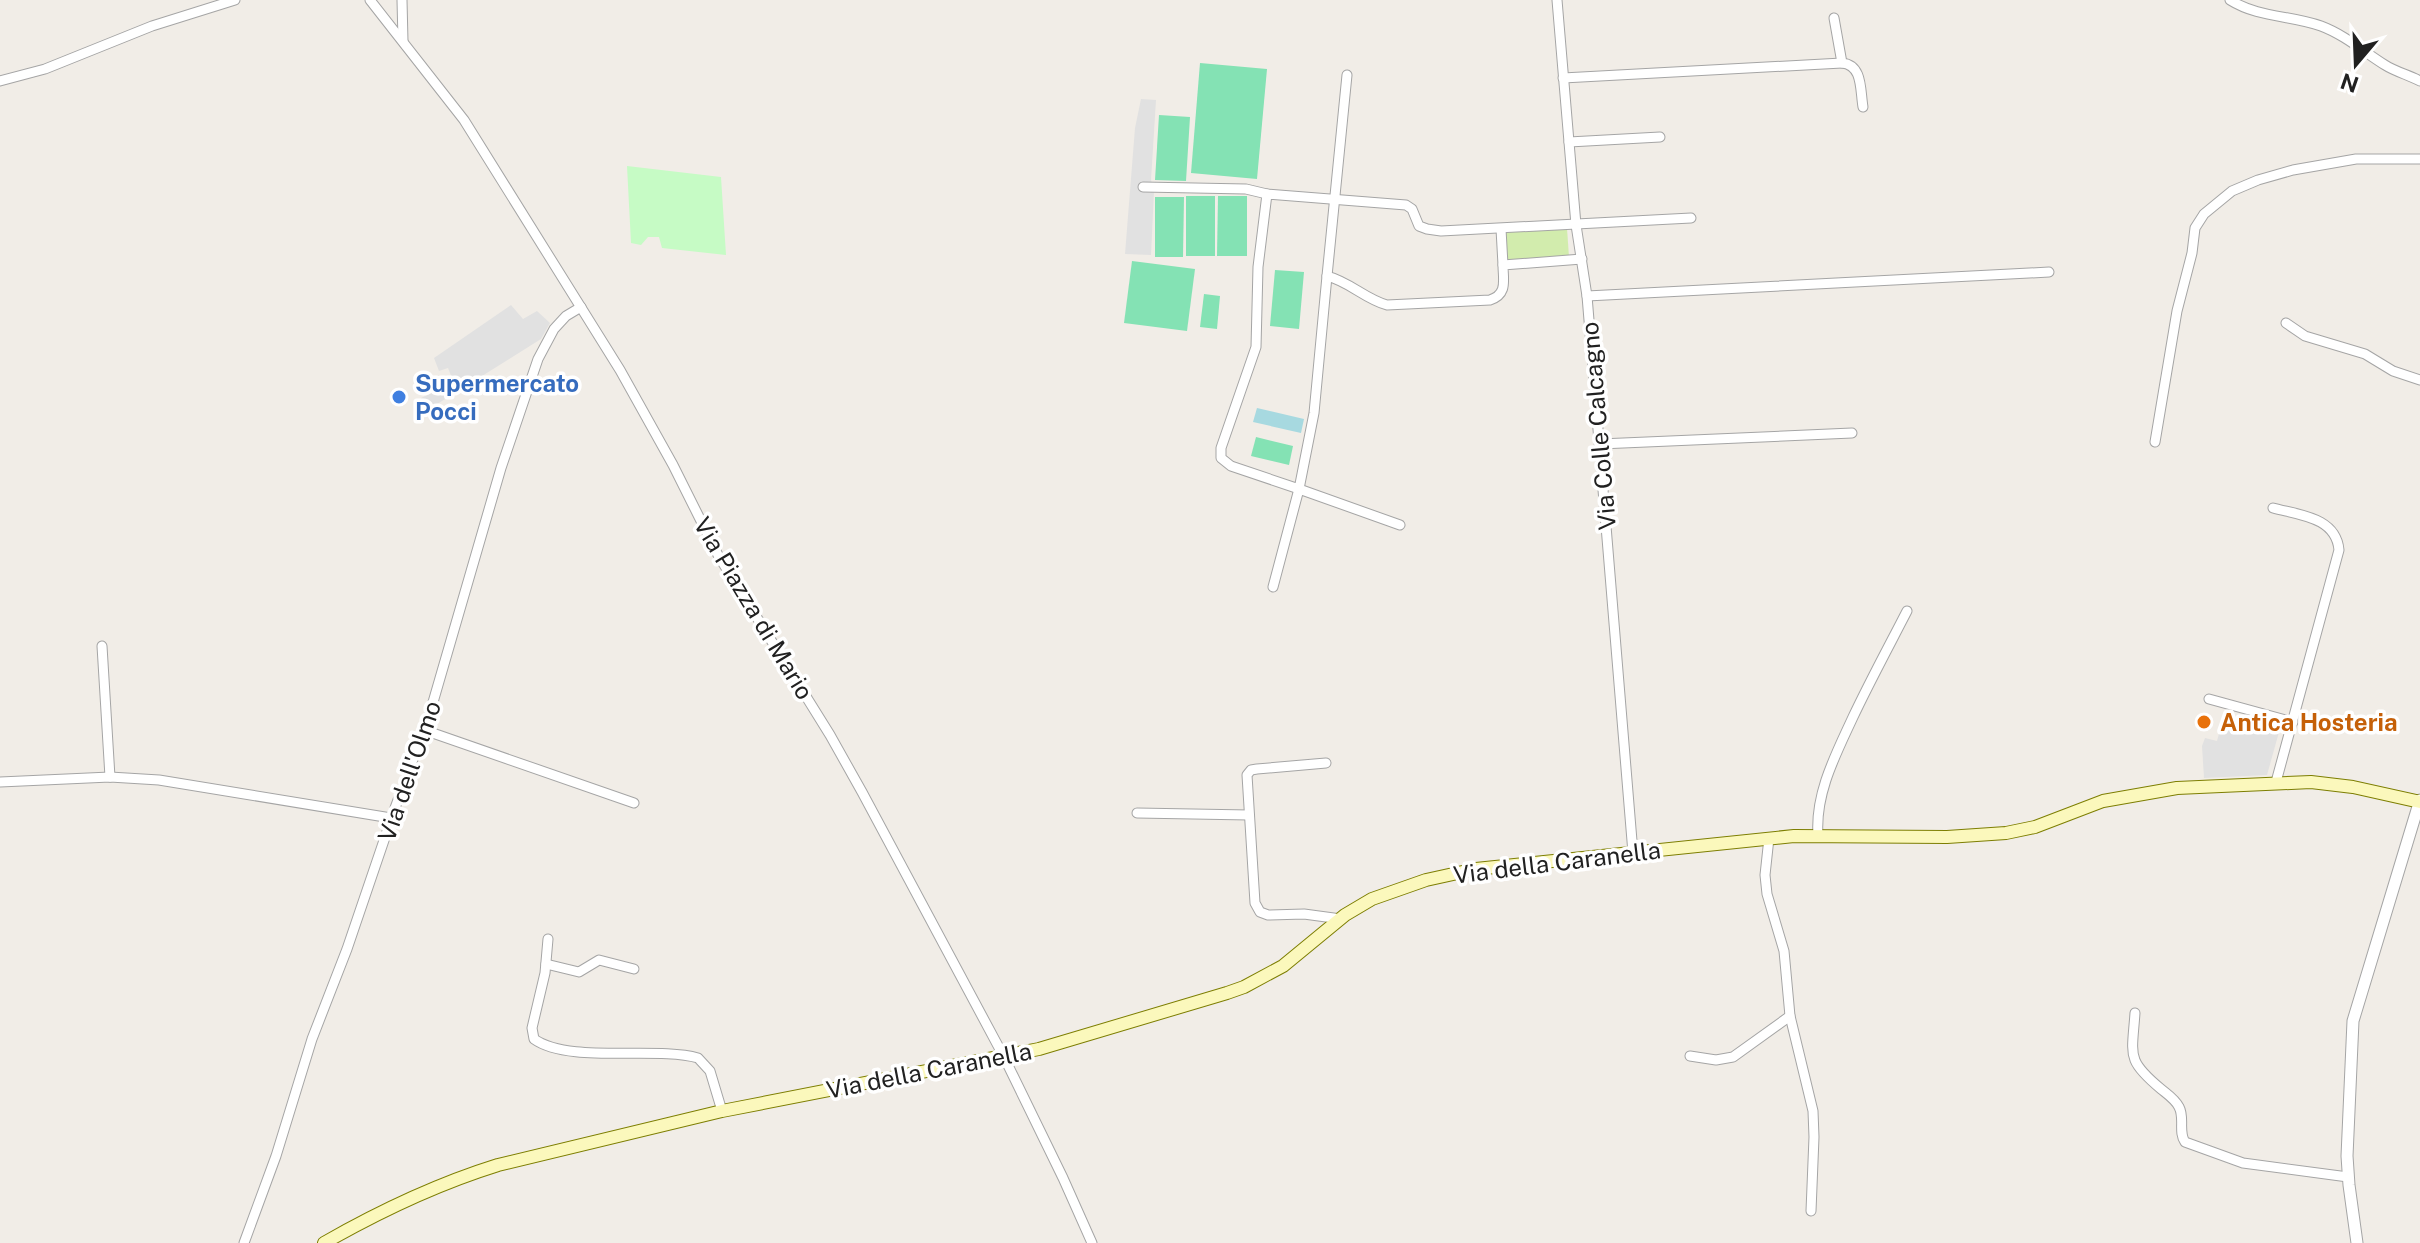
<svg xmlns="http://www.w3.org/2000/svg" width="2420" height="1243" font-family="'Public Sans',sans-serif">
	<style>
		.grass { fill: #d2ecad }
		.park { fill: #c6fbc5 }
		.pitch { fill: #84e2b4 }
		.parking { fill: #e1e1e1 }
		.water { fill: #a7d9e0 }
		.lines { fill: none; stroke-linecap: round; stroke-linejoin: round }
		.minor-casing { stroke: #a5a5a5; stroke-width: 11 }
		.tertiary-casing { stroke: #a5a5a5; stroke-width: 13 }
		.secondary-casing { stroke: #7d7e02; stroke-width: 14 }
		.minor { stroke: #fff; stroke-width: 9 }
		.tertiary { stroke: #fff; stroke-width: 11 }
		.secondary { stroke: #fbf8bc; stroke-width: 12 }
		.shop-dot { fill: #3f7fe0; stroke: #fff; stroke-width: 3 }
		.food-dot { fill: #e8710a; stroke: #fff; stroke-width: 3 }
		.labels { text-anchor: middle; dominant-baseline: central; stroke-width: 7; stroke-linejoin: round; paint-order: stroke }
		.shop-label { font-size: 24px; font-weight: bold; fill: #366cbe; stroke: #fff; text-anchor: start }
		.street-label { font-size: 24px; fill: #212121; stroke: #fff }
		.food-label { font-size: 24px; font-weight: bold; fill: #c56008; stroke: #fff; text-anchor: start }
	</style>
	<rect width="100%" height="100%" fill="#f1ede7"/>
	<path class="grass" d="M1567,228L1569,257L1505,261L1504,232Z"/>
	<path class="park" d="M627,166L721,177L726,255L662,248L659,237H648L641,245L631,243Z"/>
	<g class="pitch">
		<path d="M1200,63L1267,69L1257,179L1191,173Z"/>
		<path d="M1159,115L1190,117L1186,181L1155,180Z"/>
		<rect x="1186" y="196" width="29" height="60"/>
		<path d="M1218,196H1247V256H1217Z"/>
		<path d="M1155,197H1184L1183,257H1155Z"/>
		<path d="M1132,261L1195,269L1187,331L1124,323Z"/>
		<path d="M1275,270L1304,272L1299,329L1270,326Z"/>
		<path d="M1204,294L1220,296L1217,329L1200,327Z"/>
		<path d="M1256,437L1293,446L1289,465L1251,456Z"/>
	</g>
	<g class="parking">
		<path d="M1141,99L1156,100L1151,180L1154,191L1151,255L1125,254L1135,128Z"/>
		<path d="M511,305L523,319L537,311L550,323L541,339L426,411L421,398L454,383L448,368L439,371L434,358Z"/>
		<path d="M2224,716L2279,732L2267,775L2204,778L2202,746L2205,738L2217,741Z"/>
	</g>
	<path class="water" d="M1257,408L1304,419L1301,433L1253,422Z"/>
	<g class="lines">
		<g class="minor-casing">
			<g id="minor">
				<path d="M370,0L464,120L620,370L673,465L718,555L830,735L862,792L1004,1057L1063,1178L1092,1243"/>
				<path d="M402,0L403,41"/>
				<path d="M1557,0L1576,225L1587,296L1633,853"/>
				<path d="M2230,0C2259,18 2290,15 2321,26C2345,35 2364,52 2385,65C2396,72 2409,75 2420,81"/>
				<path d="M1834,18L1842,63C1863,65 1860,90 1863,107"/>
				<path d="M1563,78L1842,63"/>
				<path d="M0,81L45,69L152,26L235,0"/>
				<path d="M1569,142L1660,137"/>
				<path d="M1143,187L1246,189L1267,194"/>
				<path d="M1501,229L1503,265"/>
				<path d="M1582,259L1503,265C1503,280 1508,294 1490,300L1387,305C1365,299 1350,282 1327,276L1314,413L1299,489L1231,466L1221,458V448L1256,347L1258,267L1267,194L1406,205L1412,209L1419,226L1427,229L1441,231L1691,218"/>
				<path d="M1327,276L1347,75"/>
				<path d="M1587,296L2049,272"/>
				<path d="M2286,323L2305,336L2365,354L2393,371L2420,380"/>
				<path d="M2155,442L2177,311L2192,253L2195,228L2204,214L2232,191L2258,180L2293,170L2356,159H2420"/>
				<path d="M1600,444L1852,433"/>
				<path d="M2273,508C2299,515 2336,517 2339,550L2276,782"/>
				<path d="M1273,587L1299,489L1400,525"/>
				<path d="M102,646L110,777"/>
				<path d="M2209,699L2293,722"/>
				<path d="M424,730L634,803"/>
				<path d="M1326,763L1257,769L1251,770L1247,775L1255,903L1260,912L1268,915L1304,914L1341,919"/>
				<path d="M0,782L110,777L159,780L391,818"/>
				<path d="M1137,813L1249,815"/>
				<path d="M1818,835C1815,793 1836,754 1853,717C1870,681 1889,646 1907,611"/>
				<path d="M1769,838L1765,875L1767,894L1784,951L1790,1016L1813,1111L1814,1137L1811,1211"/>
				<path d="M548,939L545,973L532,1028L534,1039C569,1064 656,1046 698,1058L710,1071L722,1111"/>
				<path d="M546,964L579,972L599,960L634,969"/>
				<path d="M2135,1013C2132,1056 2126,1060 2161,1089C2167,1094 2175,1099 2179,1107C2185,1118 2178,1132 2185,1142L2243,1163L2348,1177"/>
				<path d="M1690,1056L1716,1060L1733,1057L1790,1016"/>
				<path d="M244,1243L276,1156L312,1039L347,949L395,808L429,716L501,468L538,359L554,329L566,316L581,307"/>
			</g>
		</g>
		<g class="tertiary-casing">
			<path id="tertiary" d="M2357,1243L2349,1185L2347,1156L2353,1021L2420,800"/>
		</g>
		<g class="secondary-casing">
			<path id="secondary" d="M324,1243C380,1211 437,1184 498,1165L722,1111L1039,1049L1227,993L1244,987L1283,966L1345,915L1372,899L1426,880L1476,869L1794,836L1947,837L2006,833L2035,827L2103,801L2177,788L2311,782L2353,787L2420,802"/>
		</g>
		<use href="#minor" class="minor"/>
		<use href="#tertiary" class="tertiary"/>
		<use href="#secondary" class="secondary"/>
	</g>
	<circle class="shop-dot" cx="399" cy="397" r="8"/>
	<circle class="food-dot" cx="2204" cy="722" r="8"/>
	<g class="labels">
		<g class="shop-label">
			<text x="415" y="383">Supermercato<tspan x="415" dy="28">Pocci</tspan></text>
		</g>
		<g class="street-label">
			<text transform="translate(1598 426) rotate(-95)">Via Colle Calcagno</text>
			<text transform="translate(754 608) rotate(59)">Via Piazza di Mario</text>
			<text transform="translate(409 771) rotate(-71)">Via dell'Olmo</text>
			<text transform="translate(1557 862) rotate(-7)">Via della Caranella</text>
			<text transform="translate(929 1070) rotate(-11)">Via della Caranella</text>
		</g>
		<g class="food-label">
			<text x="2220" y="722">Antica Hosteria</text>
		</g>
	</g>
	<g transform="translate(2356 64) rotate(199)" stroke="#ffffff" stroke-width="6" paint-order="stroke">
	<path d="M0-6L14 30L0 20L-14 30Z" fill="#212121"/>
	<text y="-12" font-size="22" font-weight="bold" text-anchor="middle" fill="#212121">N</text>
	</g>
</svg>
